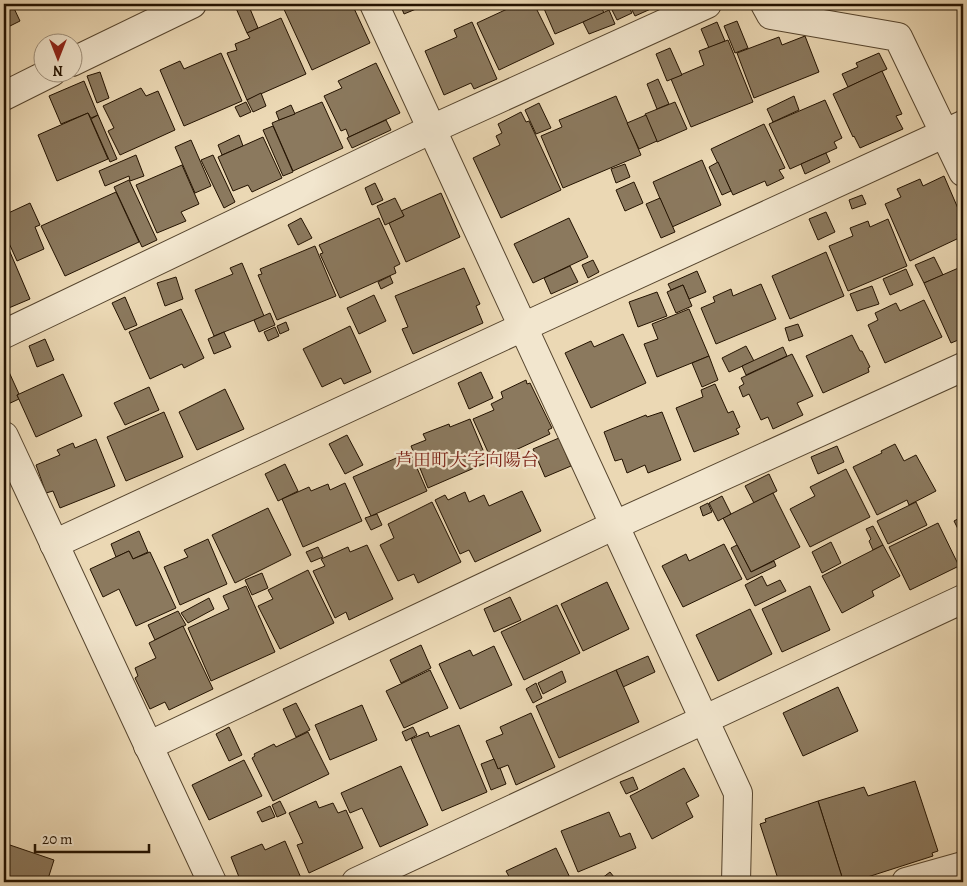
<svg xmlns="http://www.w3.org/2000/svg" width="967" height="886" font-family="Alegreya,'Noto Serif JP',serif">
	<style>
		.building { fill: #8b795e; stroke: #231200 }
		.lines { fill: none; stroke-linecap: round; stroke-linejoin: round }
		.minor-casing { stroke: #55442d; stroke-width: 30 }
		.minor { stroke: #f2e6ce; stroke-width: 28 }
		.labels { text-anchor: middle; dominant-baseline: central; stroke-width: 4.5; stroke-linejoin: round; paint-order: stroke }
		.quarter-label { font-size: 18px; fill: #7a1f14; stroke: #f2e6ce }
	</style>
	<rect width="100%" height="100%" fill="#ebd8b4"/>
	<filter id="stains"><feTurbulence type="fractalNoise" baseFrequency=".004" numOctaves="4"/><feColorMatrix values="0 0 0 0 .2 0 0 0 0 .09 0 0 0 0 .02 0 0 0 .5 -.17"/></filter>
	<radialGradient id="worn" r=".72"><stop offset=".6" stop-color="#630" stop-opacity="0"/><stop offset="1" stop-color="#630" stop-opacity=".3"/></radialGradient>
	<g class="building">
		<path d="M4,4H12L20,21L4,29Z"/>
		<path d="M242,4H248L258,28L247,33L235,6Z"/>
		<path d="M283,4H352L370,43L312,70L282,5Z"/>
		<path d="M400,4H428L404,14Z"/>
		<path d="M443,4H455L445,8Z"/>
		<path d="M518,4H534L554,44L499,70L477,23Z"/>
		<path d="M542,4H600L604,13L555,34Z"/>
		<path d="M609,4H627L632,13L617,20Z"/>
		<path d="M629,4H662L635,16Z"/>
		<path d="M609,10L615,24L589,34L583,22Z"/>
		<path d="M281,18L306,74L247,100L227,53L237,50L235,44L250,38L247,33Z"/>
		<path d="M737,21L748,48L735,53L724,26Z"/>
		<path d="M472,22L497,79L474,89L471,83L444,95L425,51L457,37L454,30Z"/>
		<path d="M717,22L725,41L709,48L701,29Z"/>
		<path d="M805,36L819,72L754,98L737,53L779,37L782,45Z"/>
		<path d="M728,40L753,102L691,127L671,79L704,65L699,51Z"/>
		<path d="M670,48L682,75L667,81L656,54Z"/>
		<path d="M221,53L242,101L184,126L160,70L180,61L184,69Z"/>
		<path d="M879,53L887,69L848,87L842,74L858,67L856,63Z"/>
		<path d="M376,63L400,113L349,137L346,129L341,131L324,96L342,88L338,81Z"/>
		<path d="M882,71L902,114L896,116L903,129L860,148L854,136L853,137L833,94Z"/>
		<path d="M100,72L109,98L97,103L87,76Z"/>
		<path d="M658,79L669,104L657,109L647,84Z"/>
		<path d="M84,81L98,115L91,118L88,113L61,124L49,96Z"/>
		<path d="M141,88L146,96L158,91L175,130L120,155L108,131L114,128L103,106Z"/>
		<path d="M261,93L266,106L253,112L247,100Z"/>
		<path d="M616,96L641,155L563,188L541,136L562,127L559,120Z"/>
		<path d="M794,96L799,110L773,122L767,109Z"/>
		<path d="M825,100L842,138L834,142L837,148L790,169L769,124Z"/>
		<path d="M246,102L251,112L240,117L235,107Z"/>
		<path d="M322,102L343,148L293,171L272,123Z"/>
		<path d="M675,102L687,129L657,142L645,114Z"/>
		<path d="M539,103L551,128L536,134L525,110Z"/>
		<path d="M291,105L295,114L279,120L276,112Z"/>
		<path d="M521,112L526,122L529,121L561,190L501,218L473,158L500,145L496,136L502,133L498,124Z"/>
		<path d="M88,113L108,159L57,181L38,135Z"/>
		<path d="M98,115L117,159L110,162L91,119Z"/>
		<path d="M646,115L657,141L639,149L627,123Z"/>
		<path d="M386,120L391,130L352,148L347,138Z"/>
		<path d="M764,124L785,168L779,170L784,178L767,186L765,181L733,195L711,149Z"/>
		<path d="M273,126L293,172L283,176L263,130Z"/>
		<path d="M239,135L243,146L222,155L218,145Z"/>
		<path d="M263,137L282,178L252,192L248,185L233,191L218,157Z"/>
		<path d="M191,140L211,186L195,193L175,147Z"/>
		<path d="M826,153L830,162L805,174L801,164Z"/>
		<path d="M136,155L144,176L130,181L129,176L105,186L99,171Z"/>
		<path d="M213,155L235,202L224,208L201,160Z"/>
		<path d="M702,160L721,205L672,227L653,182Z"/>
		<path d="M718,162L731,191L722,195L709,167Z"/>
		<path d="M625,164L630,177L616,183L611,169Z"/>
		<path d="M182,165L199,204L181,212L186,221L157,233L136,185Z"/>
		<path d="M944,176L963,220V231L957,234L959,238L910,261L885,204L901,197L897,189L920,179L923,186Z"/>
		<path d="M129,180L157,240L142,247L114,187Z"/>
		<path d="M634,182L643,203L625,211L616,190Z"/>
		<path d="M375,183L383,200L372,205L365,188Z"/>
		<path d="M116,192L139,242L65,276L41,226Z"/>
		<path d="M441,193L460,237L406,262L389,223L404,216L401,211Z"/>
		<path d="M862,195L866,204L852,209L849,200Z"/>
		<path d="M395,198L404,216L385,225L377,206Z"/>
		<path d="M660,198L675,232L661,238L646,204Z"/>
		<path d="M30,203L40,225L35,227L44,249L17,261L4,232V215Z"/>
		<path d="M826,212L835,232L818,240L809,219Z"/>
		<path d="M301,218L312,238L298,245L288,225Z"/>
		<path d="M379,218L400,264L394,267L396,273L340,298L320,254L323,253L319,245Z"/>
		<path d="M569,218L588,257L533,283L514,244Z"/>
		<path d="M888,219L907,266L848,291L829,246L853,236L850,228L868,221L870,227Z"/>
		<path d="M7,245L30,299L4,310V247Z"/>
		<path d="M315,246L336,296L277,320L258,275L262,274L260,269Z"/>
		<path d="M826,252L844,296L790,319L772,276Z"/>
		<path d="M934,257L943,275L924,283L915,265Z"/>
		<path d="M593,260L599,272L588,278L582,265Z"/>
		<path d="M242,263L264,316L214,336L195,290L233,274L230,268Z"/>
		<path d="M570,266L578,282L551,294L544,278Z"/>
		<path d="M963,266V338L951,343L924,283Z"/>
		<path d="M464,268L480,304L476,306L483,323L413,354L402,329L408,327L395,296Z"/>
		<path d="M906,269L913,285L890,295L883,279Z"/>
		<path d="M697,271L706,292L689,299L683,285L671,290L668,284Z"/>
		<path d="M390,276L393,283L381,289L378,282Z"/>
		<path d="M176,277L183,299L165,306L157,283Z"/>
		<path d="M761,284L776,319L716,344L701,308L715,302L713,297L731,289L733,296Z"/>
		<path d="M683,285L692,306L676,313L667,292Z"/>
		<path d="M872,286L879,304L857,311L850,294Z"/>
		<path d="M657,292L667,316L638,327L629,302Z"/>
		<path d="M374,295L386,321L359,334L347,308Z"/>
		<path d="M125,297L137,325L125,330L112,303Z"/>
		<path d="M924,300L942,337L885,363L868,325L878,320L875,313L896,303L900,311Z"/>
		<path d="M181,309L204,358L184,368L182,364L150,379L129,332Z"/>
		<path d="M689,309L709,356L657,377L644,344L658,339L652,324Z"/>
		<path d="M270,313L275,325L259,332L254,320Z"/>
		<path d="M286,322L289,330L280,334L277,326Z"/>
		<path d="M798,324L803,336L789,341L785,328Z"/>
		<path d="M350,326L371,372L344,384L341,378L322,387L303,349Z"/>
		<path d="M275,327L279,336L268,341L264,332Z"/>
		<path d="M224,332L231,347L214,354L208,339Z"/>
		<path d="M623,334L646,383L591,408L565,353L591,341L594,347Z"/>
		<path d="M852,335L860,351H862L870,367L868,368L869,372L823,393L806,356Z"/>
		<path d="M45,339L54,360L37,367L29,346Z"/>
		<path d="M746,346L754,361L729,372L722,358Z"/>
		<path d="M783,347L787,356L746,375L742,366Z"/>
		<path d="M792,354L813,396L797,403L803,415L773,429L768,417L761,420L749,394L743,397L739,387L744,384L741,378Z"/>
		<path d="M709,356L718,380L702,387L692,363Z"/>
		<path d="M9,372L19,394L17,395L19,399L6,405L4,399V375Z"/>
		<path d="M481,372L493,398L469,409L458,383Z"/>
		<path d="M63,374L82,416L36,437L17,395Z"/>
		<path d="M526,380L527,384L530,383L552,428L548,430L550,434L492,461L473,419L494,410L491,404L503,398L501,392Z"/>
		<path d="M715,384L728,413L733,411L740,427L736,429L739,434L694,452L676,408L703,397L701,390Z"/>
		<path d="M149,387L159,410L125,425L114,403Z"/>
		<path d="M225,389L244,429L197,450L179,412Z"/>
		<path d="M164,412L183,457L126,481L107,437Z"/>
		<path d="M662,412L681,460L648,473L645,465L627,473L622,459L615,461L604,432L646,415L647,417Z"/>
		<path d="M470,419L488,462L428,488L411,446L426,440L423,434L449,424L450,427Z"/>
		<path d="M347,435L363,465L345,474L329,444Z"/>
		<path d="M559,438L571,466L545,477L533,449Z"/>
		<path d="M96,439L115,486L60,508L53,491L46,493L36,465L60,455L57,450L73,443L75,448Z"/>
		<path d="M895,444L904,461L916,455L936,491L909,505L907,500L877,515L853,467L882,453L881,451Z"/>
		<path d="M837,446L844,462L818,474L811,457Z"/>
		<path d="M410,452L427,491L371,516L353,477Z"/>
		<path d="M285,464L298,491L278,501L265,474Z"/>
		<path d="M846,469L870,517L810,547L790,509L815,496L810,487Z"/>
		<path d="M769,474L777,491L754,503L745,486Z"/>
		<path d="M345,483L362,521L303,547L282,499L309,487L311,491L328,484L330,490Z"/>
		<path d="M522,491L541,531L475,562L469,550L460,554L435,500L445,495L448,500L465,492L469,502L484,495L489,506Z"/>
		<path d="M773,493L800,547L751,572L723,518Z"/>
		<path d="M722,496L731,514L718,521L709,503Z"/>
		<path d="M432,502L461,562L418,583L414,574L398,581L380,545L394,538L388,524Z"/>
		<path d="M916,502L927,525L888,544L877,521Z"/>
		<path d="M708,503L712,512L703,516L700,507Z"/>
		<path d="M268,508L291,555L235,583L212,535Z"/>
		<path d="M377,514L382,525L371,530L365,518Z"/>
		<path d="M963,516V539L954,521Z"/>
		<path d="M938,523L959,566L910,590L889,547Z"/>
		<path d="M873,526L883,545L873,550L869,541L871,539L866,529Z"/>
		<path d="M139,531L148,552L133,559L129,551L116,557L111,544Z"/>
		<path d="M208,539L227,584L180,605L164,567L188,557L184,550Z"/>
		<path d="M831,542L841,563L822,573L812,552Z"/>
		<path d="M724,544L742,579L683,607L662,566L686,554L689,561Z"/>
		<path d="M367,545L393,599L349,620L346,612L335,618L313,571L325,566L321,559L348,547L350,552Z"/>
		<path d="M737,545L751,572L774,561L776,566L747,580L731,548Z"/>
		<path d="M883,545L900,576L872,591L874,596L842,613L822,576Z"/>
		<path d="M318,547L323,557L311,562L306,552Z"/>
		<path d="M129,551L133,559L150,552L176,608L136,626L119,589L103,597L90,569Z"/>
		<path d="M308,570L334,623L280,649L258,606L273,599L268,590Z"/>
		<path d="M262,573L268,588L252,595L245,580Z"/>
		<path d="M762,576L767,586L780,580L786,591L755,606L745,585Z"/>
		<path d="M607,582L629,629L583,651L561,604Z"/>
		<path d="M246,586L275,652L211,681L188,628L229,609L223,596Z"/>
		<path d="M810,586L830,630L782,652L762,609Z"/>
		<path d="M510,597L521,620L494,632L484,609Z"/>
		<path d="M209,598L214,609L188,623L181,613Z"/>
		<path d="M557,605L580,653L524,680L501,632Z"/>
		<path d="M750,609L772,654L718,681L696,635Z"/>
		<path d="M178,611L186,625L155,640L148,625Z"/>
		<path d="M183,626L213,689L169,710L165,702L150,709L135,678L138,676L135,668L156,658L149,643Z"/>
		<path d="M421,645L431,668L401,683L390,660Z"/>
		<path d="M494,646L512,685L460,709L439,664L470,650L473,656Z"/>
		<path d="M648,656L655,672L623,687L616,670Z"/>
		<path d="M430,670L448,708L404,728L386,691Z"/>
		<path d="M616,670L639,722L559,758L536,706Z"/>
		<path d="M562,671L566,682L543,694L538,683Z"/>
		<path d="M536,683L542,698L533,703L526,689Z"/>
		<path d="M838,687L858,731L803,756L783,713Z"/>
		<path d="M296,703L310,730L296,737L283,709Z"/>
		<path d="M362,705L377,740L330,760L315,725Z"/>
		<path d="M531,713L555,767L516,785L508,765L498,769L486,741L503,734L500,727Z"/>
		<path d="M459,725L487,792L442,811L411,739L428,732L430,737Z"/>
		<path d="M229,727L242,755L229,761L216,734Z"/>
		<path d="M413,727L417,735L406,741L402,732Z"/>
		<path d="M308,732L329,774L273,801L252,758L255,756L254,754L274,744L276,747Z"/>
		<path d="M494,759L498,769L500,768L506,784L491,790L481,764Z"/>
		<path d="M244,760L262,796L209,820L192,785Z"/>
		<path d="M401,766L428,825L380,847L362,808L350,813L341,793Z"/>
		<path d="M684,768L699,796L686,803L693,817L652,839L630,796Z"/>
		<path d="M633,777L638,789L626,794L620,782Z"/>
		<path d="M915,781L938,851L932,853L933,856L852,882H828L842,877L818,801L864,787L868,796Z"/>
		<path d="M280,801L286,813L277,817L272,805Z"/>
		<path d="M316,801L319,808L333,803L338,813L346,810L363,848L309,873L297,845L303,843L289,813Z"/>
		<path d="M818,801L842,877L828,882H779L760,824L766,822L765,819Z"/>
		<path d="M270,806L275,817L262,822L257,812Z"/>
		<path d="M609,812L620,837L630,833L636,848L578,872L561,831Z"/>
		<path d="M285,841L301,878L291,882H241L231,857L262,844L265,850Z"/>
		<path d="M4,843L54,860L47,882H4Z"/>
		<path d="M556,848L572,882H512L506,871Z"/>
		<path d="M610,872L618,882H597Z"/>
	</g>
	<g class="lines">
		<g class="minor-casing">
			<g id="minor">
				<path d="M374,4L738,793L736,882"/>
				<path d="M765,4L771,15L898,37L963,172"/>
				<path d="M72,62L192,4"/>
				<path d="M4,96L52,72"/>
				<path d="M4,334L432,129L707,4"/>
				<path d="M4,436L212,882"/>
				<path d="M54,544L523,327L963,125"/>
				<path d="M148,746L615,525L963,367"/>
				<path d="M356,882L963,599"/>
				<path d="M906,882L963,866"/>
			</g>
		</g>
		<use href="#minor" class="minor"/>
	</g>
	<g class="labels">
		<g class="quarter-label">
			<text x="467" y="460">芦田町大字向陽台</text>
		</g>
	</g>
	<rect width="967" height="886" fill="none" stroke="#ebd8b4" stroke-width="20"/>
	<rect x="5" y="5" width="957" height="876" fill="none" stroke="#231200" stroke-width="2.5"/>
	<rect x="10" y="10" width="947" height="866" fill="none" stroke="#231200"/>
	<g transform="translate(58 58) rotate(180)"><circle r="24" fill="#f2e6ce" stroke="#9f917c"/>
	<path d="M0-4L9 19L0 12L-9 19Z" fill="#8f2418"/>
	<text y="-8" font-size="14" font-weight="bold" text-anchor="middle" fill="#231200">N</text>
	</g>
	<path d="M35 844v8h114v-8" fill="none" stroke="#231200" stroke-width="2.5"/>
	<text x="42" y="844" font-size="15" fill="#231200" stroke="#f2e6ce" stroke-width="4" paint-order="stroke">20 m</text>
	<rect width="100%" height="100%" filter="url(#stains)"/>
	<rect width="100%" height="100%" fill="url(#worn)"/>
</svg>
